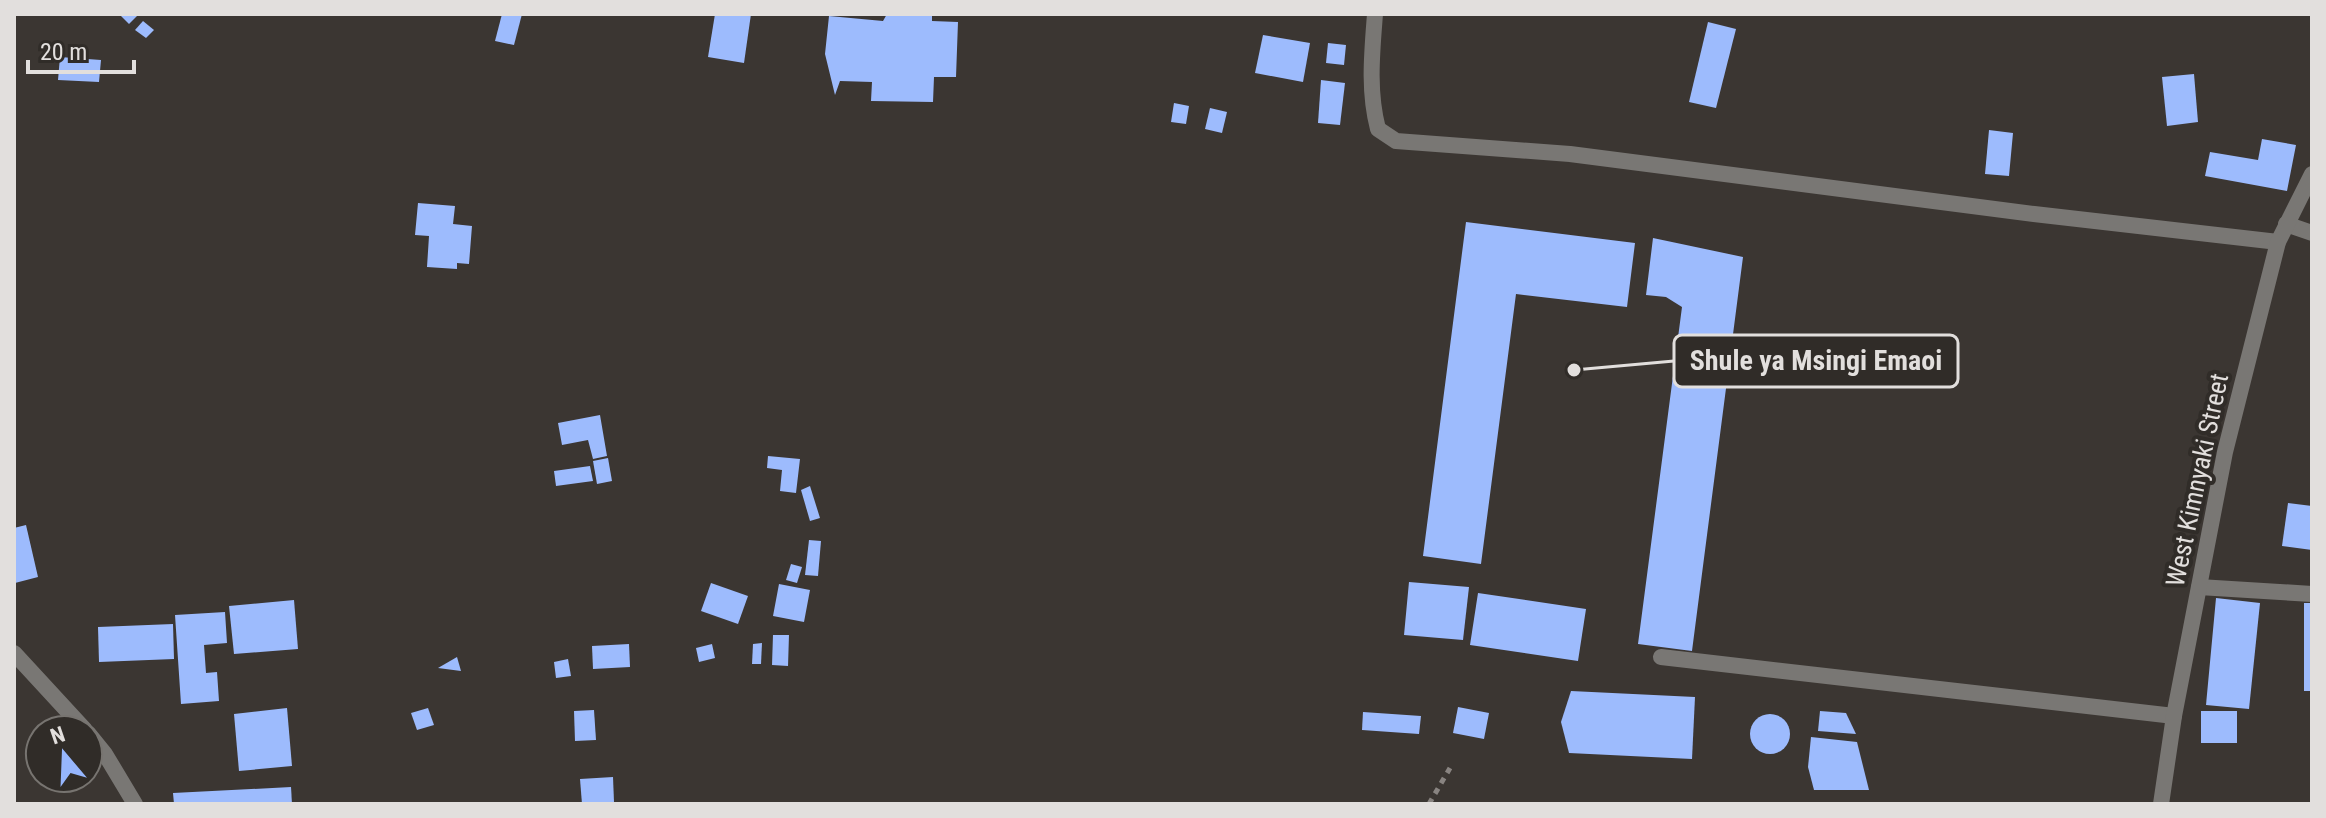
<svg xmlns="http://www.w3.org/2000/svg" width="2326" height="818" font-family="'Roboto Condensed',sans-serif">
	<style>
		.building { fill: #9dbbfd }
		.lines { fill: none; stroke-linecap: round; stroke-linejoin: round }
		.path { stroke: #898481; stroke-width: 5; stroke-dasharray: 6 6; stroke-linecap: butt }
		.service { stroke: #797774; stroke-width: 16 }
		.minor { stroke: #797774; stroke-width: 16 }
		.labels { text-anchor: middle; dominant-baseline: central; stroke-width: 8; stroke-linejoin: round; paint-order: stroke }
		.street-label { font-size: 26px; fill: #e2dfdd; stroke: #302c28 }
		.leader { fill: none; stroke: #e2dfdd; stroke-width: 3 }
		.callout-dot { fill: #e2dfdd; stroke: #302c28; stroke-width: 3 }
		.callout { fill: #302c28; stroke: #e2dfdd; stroke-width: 3 }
		.callout-label { font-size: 28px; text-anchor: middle; font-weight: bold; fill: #e2dfdd }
	</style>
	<rect width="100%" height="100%" fill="#3b3632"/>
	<g class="building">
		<path d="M119,14H139L129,24Z"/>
		<path d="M502,14H522L514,45L495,41Z"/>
		<path d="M715,14H751L744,63L708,57Z"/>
		<path d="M887,14H932V21L958,22L956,77H934L933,102L871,101L872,82L840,81L835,95L825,54L829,16L883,21Z"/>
		<path d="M143,21L154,30L146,38L135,30Z"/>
		<path d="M1708,22L1736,29L1716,108L1689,102Z"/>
		<path d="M1263,35L1310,43L1303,82L1255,73Z"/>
		<path d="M1328,43L1346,45L1344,65L1326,63Z"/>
		<path d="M60,57L101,60L99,82L58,80Z"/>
		<path d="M2194,74L2198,122L2167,126L2162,77Z"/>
		<path d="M1321,80L1345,83L1340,125L1318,123Z"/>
		<path d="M1174,103L1189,106L1186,124L1171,122Z"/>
		<path d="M1210,108L1227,112L1222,133L1205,129Z"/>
		<path d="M1989,130L2013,133L2009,176L1985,174Z"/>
		<path d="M2262,139L2296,145L2287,191L2205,176L2210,152L2258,160Z"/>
		<path d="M418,203L455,206L453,224L472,226L469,264L457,263V269L427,267L429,236L415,235Z"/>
		<path d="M1466,222L1635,243L1627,307L1516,294L1481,564L1423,556Z"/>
		<path d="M1653,238L1743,257L1692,651L1638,644L1682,307L1666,297L1646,295Z"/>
		<path d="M600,415L607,456L593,459L588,440L562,445L558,423Z"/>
		<path d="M768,456L800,459L796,493L780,491L782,470L767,468Z"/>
		<path d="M608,458L612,481L597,484L593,461Z"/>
		<path d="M590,466L593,481L556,486L554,471Z"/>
		<path d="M810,486L820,518L810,521L801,490Z"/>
		<path d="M2288,503L2312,506V550L2282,546Z"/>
		<path d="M26,525L38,577L15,583L14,528Z"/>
		<path d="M809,540L821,541L818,576L805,575Z"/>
		<path d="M791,564L802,567L797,583L786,580Z"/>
		<path d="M1409,582L1469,587L1463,640L1404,635Z"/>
		<path d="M711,583L748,596L738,624L701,611Z"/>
		<path d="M779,584L810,590L804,622L773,616Z"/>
		<path d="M1478,593L1586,609L1578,661L1470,645Z"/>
		<path d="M2216,598L2260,603L2249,709L2206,705Z"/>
		<path d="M294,600L298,649L234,654L229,606Z"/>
		<rect x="2304" y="603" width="8" height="88"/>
		<path d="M225,612L227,643L204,645L206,673L217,672L219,701L181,704L175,615Z"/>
		<path d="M173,624L174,659L99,662L98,627Z"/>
		<path d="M773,635H789L788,666L772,665Z"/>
		<path d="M762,643L761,664H752L753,644Z"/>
		<path d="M629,644L630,667L593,669L592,646Z"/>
		<path d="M712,644L715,658L699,662L696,648Z"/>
		<path d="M457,657L461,671L438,668Z"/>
		<path d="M568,659L571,676L556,678L554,662Z"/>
		<path d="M1571,691L1695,697L1692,759L1569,753L1561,722Z"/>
		<path d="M1458,707L1489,713L1484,739L1453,733Z"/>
		<path d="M287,708L292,766L239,771L234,714Z"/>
		<path d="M428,708L434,725L417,730L411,713Z"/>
		<path d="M594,710L596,740L575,741L574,711Z"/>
		<path d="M1820,711L1846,713L1856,734L1818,731Z"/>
		<rect x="2201" y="711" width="36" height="32"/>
		<path d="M1363,712L1421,716L1419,734L1362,730Z"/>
		<circle cx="1770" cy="734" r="20"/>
		<path d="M1811,737L1857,742L1869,790H1814L1808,767Z"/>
		<path d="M613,777L614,802L582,804L580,779Z"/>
		<path d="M291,787L292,804H174L173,793Z"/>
	</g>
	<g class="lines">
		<path class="path" d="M1429,804L1450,768"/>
		<path class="service" d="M1661,657L2174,716"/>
		<g class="minor">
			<path d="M1375,14C1372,53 1368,91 1378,129L1396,141L1570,154L2034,214L2278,242"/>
			<path d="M2286,224L2312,233"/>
			<path d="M2199,587L2312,594"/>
			<path d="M14,653L85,730"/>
			<path d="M88,733L105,754L135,804"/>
			<path d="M2161,804L2174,716L2225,452L2278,242L2312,174"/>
		</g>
	</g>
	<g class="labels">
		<g class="street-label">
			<text transform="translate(2197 480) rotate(-78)">West Kimnyaki Street</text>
		</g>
	</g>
	<path class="leader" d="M1574 370L1674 361"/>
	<circle class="callout-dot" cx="1574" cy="370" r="8"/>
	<rect class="callout" x="1674" y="335" width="284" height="52" rx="8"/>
	<g class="callout-label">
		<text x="1816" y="370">Shule ya Msingi Emaoi</text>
	</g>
	<rect width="2326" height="818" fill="none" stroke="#e2dfdd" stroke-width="32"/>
	<g transform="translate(64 754) rotate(341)"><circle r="38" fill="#302c28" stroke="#777470" stroke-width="2"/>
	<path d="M0-6L14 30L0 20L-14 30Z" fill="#96b6fd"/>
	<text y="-12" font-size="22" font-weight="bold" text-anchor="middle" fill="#e2dfdd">N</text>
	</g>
	<path d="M28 60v12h106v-12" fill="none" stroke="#e2dfdd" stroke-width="4"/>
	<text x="40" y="60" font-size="24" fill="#e2dfdd" stroke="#302c28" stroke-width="6" paint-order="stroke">20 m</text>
</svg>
